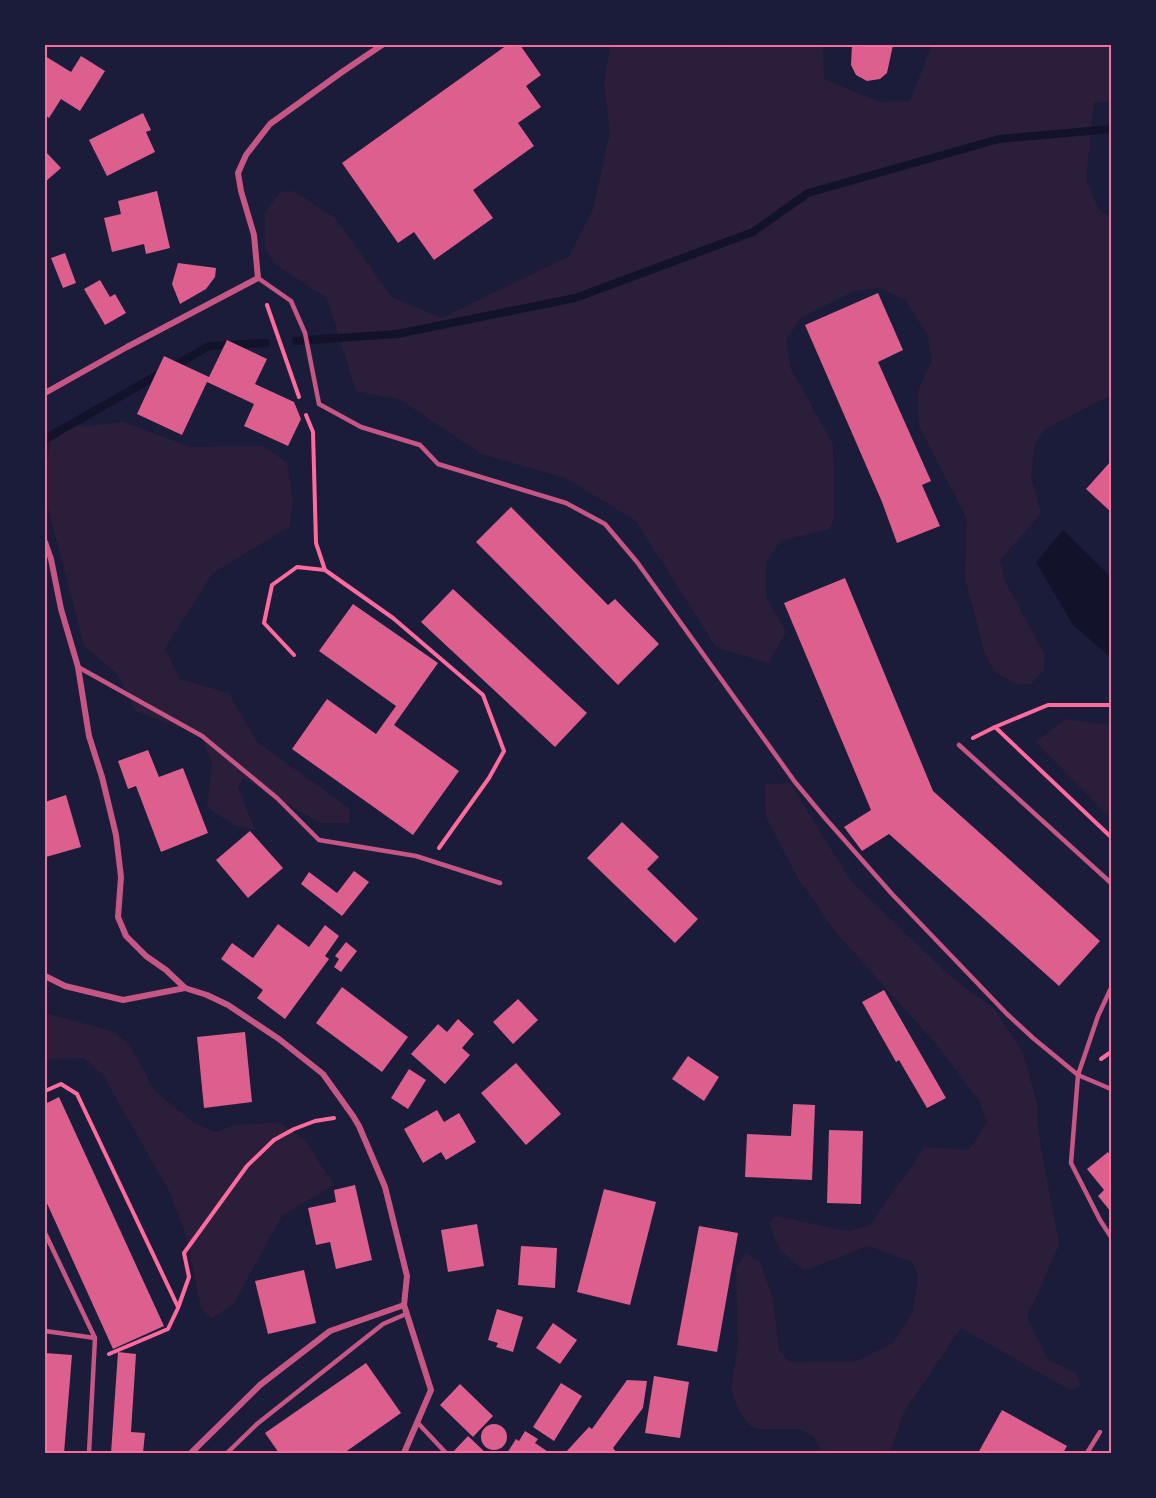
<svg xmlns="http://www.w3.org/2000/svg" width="1156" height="1498" font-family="Commissioner,sans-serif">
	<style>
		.green { fill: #2a1e3b }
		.water { fill: #12122b }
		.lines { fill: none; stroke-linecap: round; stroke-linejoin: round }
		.stream { stroke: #12122b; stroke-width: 8 }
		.building { fill: #dd5f8e }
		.path { stroke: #ff6b9d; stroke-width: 4 }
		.service { stroke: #c65784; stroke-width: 4.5 }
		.minor { stroke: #c65784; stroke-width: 6 }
		.neatline { fill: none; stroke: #ff6b9d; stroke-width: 2 }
	</style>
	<rect width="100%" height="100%" fill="#1b1b3a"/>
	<g class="green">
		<path d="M610,45H716L721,48L743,45H823L824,79L880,102L910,101L932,45H1111V102H1094L1086,180L1099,210L1111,217V395L1044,430L1035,444L1031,476L1041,514L1000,560L1005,581L1045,655L1044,670L1030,685L1016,684L995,672L985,654L965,578L967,519L919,426L918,390L932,360L927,334L905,300L879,288L854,291L801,318L786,340L791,369L833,444L834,518L830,529L780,541L766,563V597L786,632L768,663L716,647L636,521L565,478L481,454L401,400L356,391L327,298L276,265L265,249V212L280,192L294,191L335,218L392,297L442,318L569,256L593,209L610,133L604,85Z"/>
		<path d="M123,422L191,447L264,446L287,463L293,500L289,527L213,573L165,648L180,679L229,693L257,742L349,808L350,823H320L243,778L238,787L255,830L234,825L207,807L212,764L202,736L136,711L117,674L84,646L45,496V471L51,442L66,428Z"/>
		<path d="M1065,719L1111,725V819L1036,742Z"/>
		<path d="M790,783L851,881L950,976L995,1010L1023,1053L1037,1103L1038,1130L1059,1245L1027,1317L1048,1360L1076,1373L1081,1386L1070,1390L961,1328L904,1412L890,1453H821L814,1437L800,1429H760L750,1426L738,1409L731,1389L738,1346L736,1268L746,1253L760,1262L773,1299L779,1350L790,1362L856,1361L893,1343L913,1312L918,1276L912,1262L868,1246L804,1271L779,1249L769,1222L776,1216L847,1231L869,1226L925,1147L969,1150L987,1122L980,1102L941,1050L834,930L798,878L766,817L765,784Z"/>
		<path d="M45,1013L115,1032L131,1047L155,1091L193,1122L216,1132L235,1125L279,1122L306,1141L334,1185L282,1216L234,1303L212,1319L201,1308L187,1238L169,1191L103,1075L84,1058L45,1059Z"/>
	</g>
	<path class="water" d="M1063,530L1111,577L1110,657L1073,625L1036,562Z"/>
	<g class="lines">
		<g class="stream">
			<path d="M296,341L397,334L575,298L753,232L808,193L999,139L1111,129"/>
			<path d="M45,439L209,346L266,343"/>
		</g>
	</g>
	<g class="building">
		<path d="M507,45H520L541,75L526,86L541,107L518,123L534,146L473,190L493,218L434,260L414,232L398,243L342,163Z"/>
		<path d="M852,45H893L887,73L880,79L867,81L856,75L851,65Z"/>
		<path d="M45,56L71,72L81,56L105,71L80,111L61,99L49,118L45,115Z"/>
		<path d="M143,113L151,130L146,132L155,152L107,176L89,140Z"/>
		<path d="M45,151L61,168L45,182Z"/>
		<path d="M157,191L170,248L146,254L144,244L112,252L104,218L121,214L118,201Z"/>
		<path d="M65,253L76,283L63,288L51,258Z"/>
		<path d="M178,263L216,268L215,277L206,289L180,304L172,284Z"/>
		<path d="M100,280L110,297L115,294L126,313L105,325L84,289Z"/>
		<path d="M878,293L903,350L878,362L931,481L922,485L940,526L897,543L882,502L805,325Z"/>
		<path d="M227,340L267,359L255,384L294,402L301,419L288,446L244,426L254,404L207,382L182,435L137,414L164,356L209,377Z"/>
		<path d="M1111,461V512L1086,489Z"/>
		<path d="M511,507L608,605L615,599L659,644L618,685L476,542Z"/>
		<path d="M845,578L933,791L1100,941L1059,986L889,834L862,851L844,827L871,810L784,603Z"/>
		<path d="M453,589L587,713L555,747L421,622Z"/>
		<path d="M353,604L438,663L394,725L459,771L413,835L292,749L327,699L376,734L396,706L319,651Z"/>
		<path d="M148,750L159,777L183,768L208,833L161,852L136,786L128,789L118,761Z"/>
		<path d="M66,795L81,847L46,857L45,802Z"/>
		<path d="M622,822L659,857L647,869L698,919L675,943L587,858Z"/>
		<path d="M250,831L283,868L248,898L216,860Z"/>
		<path d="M354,871L369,882L342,916L301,884L309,872L337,893Z"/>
		<path d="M278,924L309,947L325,925L339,936L325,956L329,959L285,1019L257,998L263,990L221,959L232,943L253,958Z"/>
		<path d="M346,942L357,951L341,972L334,967L339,959L335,956Z"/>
		<path d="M342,987L408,1037L382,1072L316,1023Z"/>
		<path d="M884,990L946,1098L927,1108L899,1060L896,1062L862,1002Z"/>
		<path d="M518,999L538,1020L513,1044L493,1022Z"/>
		<path d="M458,1019L474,1034L462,1048L470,1055L445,1084L411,1054L438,1024L447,1032Z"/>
		<path d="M245,1032L252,1102L204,1108L197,1037Z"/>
		<path d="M688,1056L719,1077L704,1101L672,1079Z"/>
		<path d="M516,1063L561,1114L526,1145L481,1093Z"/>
		<path d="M409,1069L426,1080L408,1109L391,1098Z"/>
		<path d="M59,1097L164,1326L113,1349L45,1199V1104Z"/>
		<path d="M793,1104L815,1105L812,1180L745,1177L747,1134L791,1136Z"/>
		<path d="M437,1110L444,1122L459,1113L476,1142L446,1160L441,1152L423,1163L404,1129Z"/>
		<path d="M829,1130L863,1131L861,1204L827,1203Z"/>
		<path d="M1108,1152L1111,1157V1212L1098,1196L1104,1190L1087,1169Z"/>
		<path d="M355,1185L372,1260L336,1269L330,1242L316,1245L308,1208L336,1202L334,1190Z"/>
		<path d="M604,1189L656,1202L630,1305L577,1292Z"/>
		<path d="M477,1224L484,1266L448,1272L441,1230Z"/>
		<path d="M699,1226L738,1233L717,1352L677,1345Z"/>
		<path d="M521,1246L557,1248L555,1288L518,1285Z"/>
		<path d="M304,1270L316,1323L268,1334L255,1281Z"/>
		<path d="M497,1309L523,1317L513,1352L496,1347L498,1343L488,1340Z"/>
		<path d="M553,1323L577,1340L560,1364L536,1348Z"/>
		<path d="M118,1352L136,1354L131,1432L145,1433L143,1453H111Z"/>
		<path d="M45,1353L72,1355L64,1453H45Z"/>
		<path d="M366,1363L401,1413L344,1453H279L265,1433Z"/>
		<path d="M654,1376L689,1382L680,1438L645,1433Z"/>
		<path d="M627,1380L647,1381L643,1408L613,1448L617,1453H565L589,1427L592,1429Z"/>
		<path d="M561,1383L582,1396L554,1441L533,1427Z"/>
		<path d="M460,1384L493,1416L473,1437L440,1405Z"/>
		<path d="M1002,1410L1067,1446L1063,1453H978Z"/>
		<circle cx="494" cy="1437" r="13"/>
		<path d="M525,1431L538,1439L535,1443L547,1451L546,1453H507L516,1439L519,1441Z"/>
		<path d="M468,1436L486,1453H452Z"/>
	</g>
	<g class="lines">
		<g class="path">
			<path d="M267,305L299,397"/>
			<path d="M306,415L313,432L316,543L325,570"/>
			<path d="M294,655L264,623L272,585L297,567L325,570L393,618L483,695L504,751L489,778L439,848"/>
			<path d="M995,727L1111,837"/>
			<path d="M973,738L995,727L1048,705H1111"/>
			<path d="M1101,1059L1111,1052"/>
			<path d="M45,1091L61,1084L77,1094L178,1307"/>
			<path d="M109,1354L168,1329L178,1308L189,1277L184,1253L247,1166L274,1140L294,1129L315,1121L334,1118"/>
		</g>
		<g class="service">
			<path d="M258,278L291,301L305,333L319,404L361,427L420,445L438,464L566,503L605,524L637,562L795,782L825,818L892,894L1007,1014L1033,1038L1078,1075L1098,1016L1111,988"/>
			<path d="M78,667L202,736L277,798L319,840L416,856L500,883"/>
			<path d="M959,745L1111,883"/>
			<path d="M1111,1089L1078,1075L1071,1163L1100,1220L1111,1237"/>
			<path d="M45,1233L95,1338L89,1453"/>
			<path d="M45,1331L95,1338"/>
			<path d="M417,1422L446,1453"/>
			<path d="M227,1453L257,1424L383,1324L406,1314"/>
			<path d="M1087,1453L1100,1432"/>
		</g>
		<g class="minor">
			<path d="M45,393L127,347L258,278L254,235L241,191L238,173L246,155L270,124L342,72L382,45"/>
			<path d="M45,542L51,559L61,609L78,667L89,736L102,777L116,835L121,877L118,917L126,936L146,956L166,970L185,988L207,995L228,1005L279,1039L323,1074L353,1116L359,1126L385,1187L407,1276L404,1305L431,1390L404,1453"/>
			<path d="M45,976L65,986L123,1000L185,988"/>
			<path d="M191,1453L260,1385L330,1331L404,1305"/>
		</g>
	</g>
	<rect width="1156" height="1498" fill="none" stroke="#1b1b3a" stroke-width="93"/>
	<rect x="46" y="46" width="1064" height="1406" class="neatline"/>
</svg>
